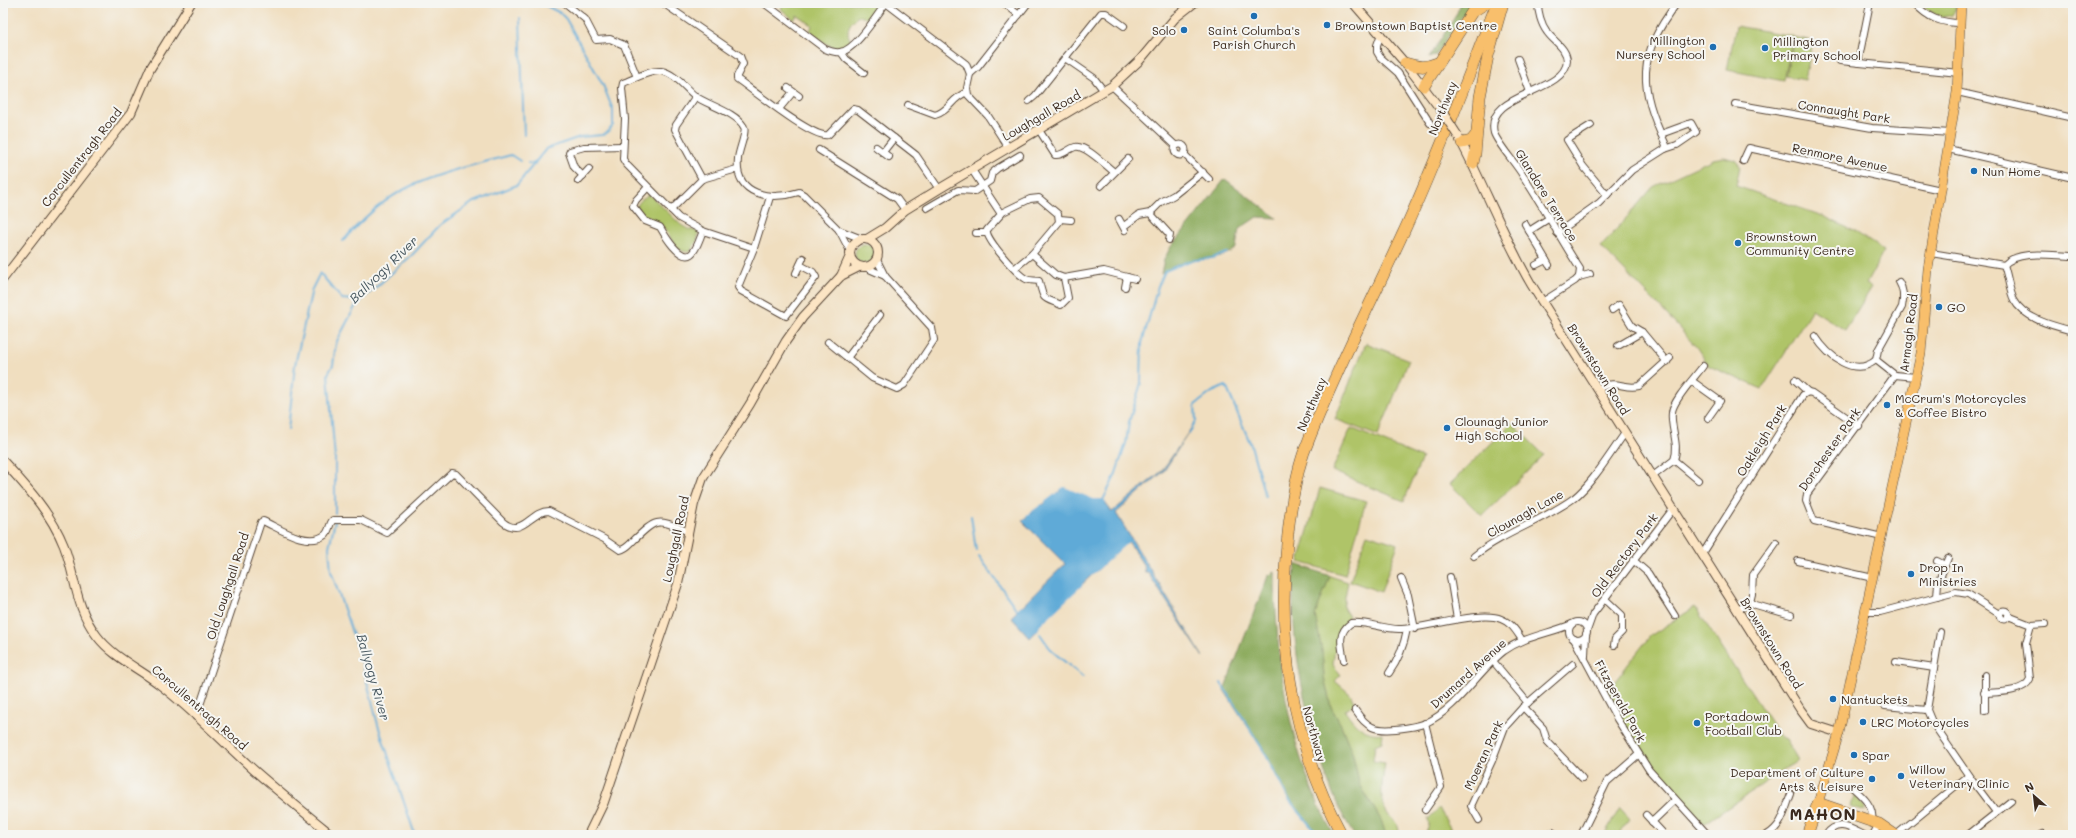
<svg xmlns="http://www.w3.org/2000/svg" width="2076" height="838" font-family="Mali,sans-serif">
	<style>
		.green { fill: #afc468; stroke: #757743 }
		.forest { fill: #8baa5c; stroke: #636a3d }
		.water { fill: #5eaad7; stroke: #4c6a7a }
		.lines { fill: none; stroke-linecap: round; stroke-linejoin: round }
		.stream { stroke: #5eaad7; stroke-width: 2 }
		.street-casing { stroke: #564536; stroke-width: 8 }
		.secondary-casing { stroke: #564536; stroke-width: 10 }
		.primary-casing { stroke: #564536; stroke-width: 10 }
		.highway-casing { stroke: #564536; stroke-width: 12 }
		.street { stroke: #fff; stroke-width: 6 }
		.secondary { stroke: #fce5c4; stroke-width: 8 }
		.primary { stroke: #f8bf6c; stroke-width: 9 }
		.highway { stroke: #f8bf6c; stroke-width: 11 }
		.secondary-bridge-casing { stroke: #564536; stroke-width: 10; stroke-linecap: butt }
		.secondary-bridge { stroke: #fce5c4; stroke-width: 8 }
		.poi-dot { fill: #1f6fb2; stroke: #f6f6f2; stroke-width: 1.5 }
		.labels { text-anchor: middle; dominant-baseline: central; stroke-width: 4; stroke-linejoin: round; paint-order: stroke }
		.poi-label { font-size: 12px; fill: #3b2a1e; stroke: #f6f6f2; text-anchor: start }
		.street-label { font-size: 12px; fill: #3b2a1e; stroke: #f6f6f2 }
		.water-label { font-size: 13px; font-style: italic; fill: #47575f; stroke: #f6f6f2 }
		.district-label { font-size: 16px; font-weight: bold; letter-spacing: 1px; fill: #3b2a1e; stroke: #f6f6f2 }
	</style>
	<rect width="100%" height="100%" fill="#f6f6f2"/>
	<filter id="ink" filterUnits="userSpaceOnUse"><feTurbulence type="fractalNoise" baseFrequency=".025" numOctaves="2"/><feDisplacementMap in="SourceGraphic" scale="8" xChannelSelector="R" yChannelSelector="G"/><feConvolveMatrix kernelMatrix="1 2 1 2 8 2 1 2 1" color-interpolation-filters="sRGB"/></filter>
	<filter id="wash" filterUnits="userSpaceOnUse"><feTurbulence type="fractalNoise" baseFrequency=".012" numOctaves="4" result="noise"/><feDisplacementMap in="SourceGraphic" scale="16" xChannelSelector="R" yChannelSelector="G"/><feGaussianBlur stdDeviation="0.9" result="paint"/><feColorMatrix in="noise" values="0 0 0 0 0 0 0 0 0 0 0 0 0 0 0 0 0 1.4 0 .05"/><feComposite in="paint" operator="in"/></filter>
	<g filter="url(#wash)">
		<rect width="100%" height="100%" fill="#f0debf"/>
		<g class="green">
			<path d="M780,3H883L870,19L859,16C849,22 844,32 852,42C836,56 824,42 810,31L812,25L797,15L794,20L781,9L783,5Z"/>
			<path d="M1921,3H1957L1956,9L1952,15C1939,20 1930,12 1921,3Z"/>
			<path d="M1736,26L1793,36L1784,81L1727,70Z"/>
			<path d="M1794,37L1813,41L1805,80L1786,76Z"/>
			<path d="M1724,157L1735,160L1740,166L1736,186L1823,216L1854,231L1884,251L1866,284L1872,287L1845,330L1812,309L1762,389L1709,366L1697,348L1659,306L1601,247L1653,187L1713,159Z"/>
			<path d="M649,194L681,225L688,229L699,232L697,241L690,252C673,253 671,233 661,225C653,217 643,220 637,206C640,200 644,198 649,194Z"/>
			<circle cx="865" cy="254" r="10"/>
			<path d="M1366,343L1409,360L1378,436L1335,419Z"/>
			<path d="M1512,423L1544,455L1482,516L1450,484Z"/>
			<path d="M1351,428L1422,458L1404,501L1332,471Z"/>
			<path d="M1320,488L1366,501L1345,575L1299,562Z"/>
			<path d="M1367,534L1398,544L1381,592L1350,581Z"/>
			<path d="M1330,576L1348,582L1343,607L1349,617C1336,632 1335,646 1333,665L1341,675L1335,681L1350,694L1355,704L1345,710C1354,724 1365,736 1383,733L1382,742L1375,745L1373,761L1385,763C1383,778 1378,799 1387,813C1392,820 1398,822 1399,831L1395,835H1386L1381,820L1359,783L1353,755L1341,725L1331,707L1324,677L1322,651L1315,625V615Z"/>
			<path d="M1695,607L1781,738L1786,740L1798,760L1704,824L1648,762L1614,708L1616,703L1615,700L1611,701L1606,693L1650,636Z"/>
			<path d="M1854,795L1866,807L1865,811L1851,806Z"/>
			<path d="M1439,808L1454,835H1425L1429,824L1428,819Z"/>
			<path d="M1620,808L1630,819L1620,831L1623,835H1604Z"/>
		</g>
		<g class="forest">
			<path d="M1461,3H1474L1458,22L1436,55L1429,58L1456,15Z"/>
			<path d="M1225,179L1277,218L1257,217L1239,229L1236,248C1224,259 1205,258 1189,261C1179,264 1169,268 1161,274L1164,260L1170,248Z"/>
			<path d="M1296,564L1330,576L1315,615L1322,651L1324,677L1331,707L1341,725L1353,755L1359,783L1381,820L1386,835H1354C1315,776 1283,633 1296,564Z"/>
			<path d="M1275,572C1275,661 1289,756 1334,835H1318L1288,798L1265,753L1224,690L1268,576Z"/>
		</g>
		<path class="water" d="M1194,424L1164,471L1116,513L1203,657L1148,573H1145L1144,566L1128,541L1039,625L1037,631L1030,638L1011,617L1065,564L1022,521L1064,488L1093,500H1103L1112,512L1162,471Z"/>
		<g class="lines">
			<g class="stream">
				<path d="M520,18L524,135"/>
				<path d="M528,163L535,164"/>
				<path d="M343,241C361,220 384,199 409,187C439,172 479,164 511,155L520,161"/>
				<path d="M288,430L295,365L312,289L320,273L342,299L352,300L363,298"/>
				<path d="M1189,434L1196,421L1195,405L1212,392L1226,386L1251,445L1265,496"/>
				<path d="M1061,490L1064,488L1093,500H1103"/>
				<path d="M1046,502L1058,493"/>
				<path d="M1105,503L1103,500L1115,476L1126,443L1129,422L1141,383L1142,343L1158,286L1165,271L1189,261L1212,258L1227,253"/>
				<path d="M335,513V459L328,374L333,365L336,343L356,305L412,255L440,225L472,203L517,185L546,149L580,137L602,135L608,132L613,125V110L603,85L566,19L560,13L541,3"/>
				<path d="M971,516L976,550"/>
				<path d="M1027,516L1042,505"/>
				<path d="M335,521L329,547L331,571L362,662L378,725L415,835"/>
				<path d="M979,556L1017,610L1022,606"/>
				<path d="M1091,575L1129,540"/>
				<path d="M1037,631L1039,625L1082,584"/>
				<path d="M1040,634L1052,651L1083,677"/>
				<path d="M1221,683L1265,753L1288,798L1318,835"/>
			</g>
		</g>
	</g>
	<g filter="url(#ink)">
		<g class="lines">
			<g class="street-casing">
				<g id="street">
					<path d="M565,3L585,19L596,40L610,39L624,45L637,77"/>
					<path d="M663,3L740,56L743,64L737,76V79C753,90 813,139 828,135L853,109L858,110L916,155L939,189"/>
					<path d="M764,3L825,49C830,51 835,53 840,52C855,51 877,15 886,3"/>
					<path d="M886,3L966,64L970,74L967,88L968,95L988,116L1008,147"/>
					<path d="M1004,3L1019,15"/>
					<path d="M1538,3C1538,12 1541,24 1547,32C1553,41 1567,48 1567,61C1565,94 1484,92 1494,133C1497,143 1517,165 1523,176C1543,206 1560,238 1580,269L1579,277L1575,281L1542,302"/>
					<path d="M1914,3C1928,18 1940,23 1961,23"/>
					<path d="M1381,34L1377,45V52L1380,57L1398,73L1430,123"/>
					<path d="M841,52L846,59L864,73"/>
					<path d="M1518,59L1530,92"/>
					<path d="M1840,61L1959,73"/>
					<path d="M1858,63L1870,3"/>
					<path d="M970,74L978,67L1028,3"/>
					<path d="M1112,86L1176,146"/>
					<path d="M788,88L799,96"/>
					<path d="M1104,91L1094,78L1065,58L1101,13H1106L1124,26"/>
					<path d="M1957,92L2073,118"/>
					<path d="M696,96L676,125L675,129L702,179"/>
					<path d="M1029,101L1035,96L1065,58"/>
					<path d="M1735,104L1872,128L1951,133"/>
					<path d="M908,105L935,115C950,111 951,98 967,92"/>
					<path d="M779,109L793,92"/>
					<path d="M1591,125L1567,140L1583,166L1607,195"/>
					<path d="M1039,130L1055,155C1063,156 1068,149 1075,147C1085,144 1106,166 1114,172"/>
					<path d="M1661,134L1691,123L1696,132L1677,145L1665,149"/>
					<circle cx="1180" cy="150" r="5.5"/>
					<path d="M876,147L889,157"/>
					<path d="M1948,149L2073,178"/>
					<path d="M819,150L897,199L905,210"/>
					<path d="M883,152L894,138"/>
					<path d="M1184,154L1209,179"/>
					<path d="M1743,161L1749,148L1753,149L1941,190"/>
					<path d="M972,170L1001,214"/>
					<path d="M583,176L574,167L569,153L570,151L584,147L623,146"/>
					<path d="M578,181L589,169"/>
					<path d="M1101,186L1128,159"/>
					<path d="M648,187L636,200L633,206L645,221L660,227C664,234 680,262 691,254C697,250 700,237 703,231"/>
					<path d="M770,197L754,248L738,287L741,291L786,316L816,277L813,272L800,265"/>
					<path d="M927,208L958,190L975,191L990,181L992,173L998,168L1020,155"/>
					<path d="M671,210L702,179L737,169"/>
					<path d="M1150,213L1170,235L1169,240"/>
					<path d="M1060,219L1071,220"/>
					<path d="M1119,219L1125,230"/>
					<path d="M1525,224L1549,265"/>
					<path d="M1124,226L1139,215L1150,213L1161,202L1174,195L1203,172"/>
					<path d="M839,230L862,239"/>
					<path d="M1529,231L1548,219"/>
					<path d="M976,233H986"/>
					<path d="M1557,233L1599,203L1632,170L1665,149L1666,145C1638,86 1637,56 1677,3"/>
					<path d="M754,248L703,231L679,218L626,164L623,159L625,119L622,88L623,83C634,79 649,70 661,71C675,73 685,88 695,96C707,105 736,112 744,127C747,132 738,152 738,159C734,196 772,201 799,192L804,195L839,230L850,251"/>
					<path d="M1931,253L2004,265"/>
					<path d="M1032,254L1056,275L1064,278L1104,271L1135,279"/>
					<path d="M1536,265L1546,260"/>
					<path d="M2004,265C2008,276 2009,290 2014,300C2024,319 2054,326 2073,331"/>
					<path d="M2004,265C2019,249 2053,256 2073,256"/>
					<path d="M867,268L885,276"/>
					<path d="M1015,268L1032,254L1059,222L1058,214L1039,198L1030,199L1003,212L987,230C985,239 1018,275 1026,279C1030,281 1035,280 1039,281C1044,301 1042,297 1061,305L1068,298L1064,278"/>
					<path d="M796,273L803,258"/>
					<path d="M1579,277L1590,274"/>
					<path d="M1125,287L1127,277"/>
					<path d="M1612,310L1619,305L1632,326L1642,332L1667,362"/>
					<path d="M1815,336C1828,356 1854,378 1876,360"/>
					<path d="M828,342L872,378L897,389L904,385L934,340L932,328L885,276L877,260"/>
					<path d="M1618,346L1642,332"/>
					<path d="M847,358L880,315"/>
					<path d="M1895,375L1876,360L1878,350L1902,307C1904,298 1904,290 1899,282"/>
					<path d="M1795,380L1808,392"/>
					<path d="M1692,381L1720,401L1708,418"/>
					<path d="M1598,389C1618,378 1622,390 1639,386L1670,358"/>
					<path d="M1674,460L1698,480"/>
					<path d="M1653,476L1674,460C1680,444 1670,428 1672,412C1673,400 1696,376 1703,366"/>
					<path d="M1882,537L1814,521L1806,501L1807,494L1895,375L1916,377"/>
					<path d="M1701,553L1705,550L1803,395L1808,392L1812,393L1859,426"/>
					<path d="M1474,556C1504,532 1543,521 1574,498C1592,484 1612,451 1625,433"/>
					<path d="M1633,560L1648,573L1675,616"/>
					<path d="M1798,561L1873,578"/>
					<path d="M1937,561L1945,565"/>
					<path d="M1450,577L1457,619"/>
					<path d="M1401,578L1408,595L1415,629"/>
					<path d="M1937,597L1938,583L1948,558"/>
					<path d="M1605,599L1622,615V632L1615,639L1614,645"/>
					<path d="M1750,602L1756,605L1791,615"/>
					<circle cx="2004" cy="615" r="4.5"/>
					<path d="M1737,611L1750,602L1752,594L1753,575L1776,543"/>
					<path d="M1865,612H1880L1956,592L1968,594L1999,614"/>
					<path d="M2008,616L2031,625L2045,624"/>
					<circle cx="1578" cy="631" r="9"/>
					<path d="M1587,631L1593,614L1673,509"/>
					<path d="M1940,632L1927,710L1932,722L1971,779L1996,812"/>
					<path d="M1574,639L1617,719L1649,770L1708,835"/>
					<path d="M1585,656L1586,634"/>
					<path d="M1344,660C1341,645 1337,633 1351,623C1366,621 1383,629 1399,629C1424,629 1481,610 1501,619C1512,623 1516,631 1522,640"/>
					<path d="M1493,661L1528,703"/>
					<path d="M1896,662L1934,668"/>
					<path d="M1389,673C1399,659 1404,646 1407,629"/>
					<path d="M1985,675V711"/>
					<path d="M1984,693C1997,692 2024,693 2030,679L2026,643L2031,625"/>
					<path d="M1885,706L1927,710"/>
					<path d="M1523,707L1543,728L1547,741L1582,778"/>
					<path d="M1355,710C1367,728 1375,731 1396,729C1406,728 1416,727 1426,723C1458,708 1477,672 1504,651C1525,636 1549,634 1572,624"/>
					<path d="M196,717L261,522L263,521C279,528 307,548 325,535C330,531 329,523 333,520H361L387,533L452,473L456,474L503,522C523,538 530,511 549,511L604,539L620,550C626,549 629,545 633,541C658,517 657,519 689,532"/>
					<path d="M1425,723L1441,787L1425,810"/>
					<path d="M1852,787C1862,796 1875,807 1872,821"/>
					<path d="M1646,815L1662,832"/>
					<path d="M1479,820L1471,806L1492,761L1505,727L1523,707L1573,664"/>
					<path d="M1652,822L1675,800"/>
					<path d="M1550,835L1552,832L1557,835"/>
					<path d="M1581,835L1607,782L1638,755"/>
					<path d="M1767,835C1783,825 1784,812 1791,794"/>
					<path d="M1826,835C1837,819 1850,828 1864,835"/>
					<path d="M1873,835L1879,824"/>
					<path d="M1896,835L1968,776"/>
					<path d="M1968,835L2011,801"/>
					<path d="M2041,835L2043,834"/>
				</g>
			</g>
			<g class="secondary-casing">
				<g id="secondary">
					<path d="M1353,3L1405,63L1441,110"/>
					<path d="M1460,140C1485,187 1504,238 1531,284L1800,709L1811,724L1839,733"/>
					<circle cx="864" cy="253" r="14"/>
					<path d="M867,239L885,228L905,210L939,189L1112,86L1140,60L1175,18L1194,3"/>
					<path d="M841,276L850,256"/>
					<path d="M3,279L131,113L150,69L191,3"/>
					<path d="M3,461C27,487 51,513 64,546C76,578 75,607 97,636C113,657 138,668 159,684C193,710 223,742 255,771C280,793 306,814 332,835"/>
					<path d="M588,835L604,802L678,584L694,504L703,478L750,404L786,341L803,317L841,276L859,267"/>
				</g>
			</g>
			<g class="primary-casing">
				<path id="primary" d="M1818,803L1839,733L1921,353L1928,269L1957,92L1961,3"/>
			</g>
			<g class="highway-casing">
				<g id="highway">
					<path d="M1405,63C1418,67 1425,68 1437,63"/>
					<path d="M1424,86L1472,12L1486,3"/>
					<path d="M1462,143L1471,141L1476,135"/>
					<path d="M1473,163L1475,154L1480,97L1488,56L1503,3"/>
					<path d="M1342,835C1293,744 1277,645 1287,543C1290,512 1294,481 1304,452C1333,376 1371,303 1405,229C1439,155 1467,79 1497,3"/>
					<path d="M1807,835L1818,803L1879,824L1895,835"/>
				</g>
			</g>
			<use href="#street" class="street"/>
			<use href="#secondary" class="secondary"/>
			<use href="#primary" class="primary"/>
			<use href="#highway" class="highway"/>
			<g class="secondary-bridge-casing">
				<path id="secondary-bridge" d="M1441,110L1458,136"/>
			</g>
			<use href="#secondary-bridge" class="secondary-bridge"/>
		</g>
	</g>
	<g class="poi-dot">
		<circle cx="1254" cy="16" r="4"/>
		<circle cx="1327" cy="25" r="4"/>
		<circle cx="1184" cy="30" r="4"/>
		<circle cx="1713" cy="47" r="4"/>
		<circle cx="1765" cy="48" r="4"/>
		<circle cx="1974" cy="171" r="4"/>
		<circle cx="1738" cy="243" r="4"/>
		<circle cx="1939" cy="307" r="4"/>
		<circle cx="1887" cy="405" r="4"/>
		<circle cx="1447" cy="428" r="4"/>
		<circle cx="1911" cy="574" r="4"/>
		<circle cx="1833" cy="699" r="4"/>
		<circle cx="1863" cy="722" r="4"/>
		<circle cx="1697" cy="723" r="4"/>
		<circle cx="1854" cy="755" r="4"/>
		<circle cx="1901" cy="776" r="4"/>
		<circle cx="1872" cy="779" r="4"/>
	</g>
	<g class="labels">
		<g class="poi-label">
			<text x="1335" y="25">Brownstown Baptist Centre</text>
			<text x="1176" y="30" text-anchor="end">Solo</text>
			<text x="1254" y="30" text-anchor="middle">Saint Columba's<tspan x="1254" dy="14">Parish Church</tspan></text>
			<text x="1705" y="40" text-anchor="end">Millington<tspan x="1705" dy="14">Nursery School</tspan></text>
			<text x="1773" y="41">Millington<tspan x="1773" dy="14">Primary School</tspan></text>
			<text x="1982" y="171">Nun Home</text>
			<text x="1746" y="236">Brownstown<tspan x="1746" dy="14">Community Centre</tspan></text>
			<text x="1947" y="307">GO</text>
			<text x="1895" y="398">McCrum's Motorcycles<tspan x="1895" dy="14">&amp; Coffee Bistro</tspan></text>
			<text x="1455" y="421">Clounagh Junior<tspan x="1455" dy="14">High School</tspan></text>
			<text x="1919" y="567">Drop In<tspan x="1919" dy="14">Ministries</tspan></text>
			<text x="1841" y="699">Nantuckets</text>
			<text x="1705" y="716">Portadown<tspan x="1705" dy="14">Football Club</tspan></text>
			<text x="1871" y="722">LRC Motorcycles</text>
			<text x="1862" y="755">Spar</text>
			<text x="1909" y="769">Willow<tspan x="1909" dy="14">Veterinary Clinic</tspan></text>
			<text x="1864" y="772" text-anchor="end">Department of Culture<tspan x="1864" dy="14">Arts &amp; Leisure</tspan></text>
		</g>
		<g class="street-label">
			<text transform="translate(1442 108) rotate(-68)">Northway</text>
			<text transform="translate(1844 111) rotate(9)">Connaught Park</text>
			<text transform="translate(1041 115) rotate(-30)">Loughgall Road</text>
			<text transform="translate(81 157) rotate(-52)">Corcullentragh Road</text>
			<text transform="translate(1840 157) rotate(12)">Renmore Avenue</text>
			<text transform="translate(1547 195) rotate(58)">Glandore Terrace</text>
			<text transform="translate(1908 333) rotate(-83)">Armagh Road</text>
			<text transform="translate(1599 369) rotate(58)">Brownstown Road</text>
			<text transform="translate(1311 404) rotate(-67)">Northway</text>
			<text transform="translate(1761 440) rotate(-58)">Oakleigh Park</text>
			<text transform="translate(1829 449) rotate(-55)">Dorchester Park</text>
			<text transform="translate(1525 513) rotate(-29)">Clounagh Lane</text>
			<text transform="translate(675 539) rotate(-78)">Loughgall Road</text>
			<text transform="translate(1624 555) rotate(-53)">Old Rectory Park</text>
			<text transform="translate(227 586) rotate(-72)">Old Loughgall Road</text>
			<text transform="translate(1772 643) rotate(58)">Brownstown Road</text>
			<text transform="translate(1468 673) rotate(-42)">Drumard Avenue</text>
			<text transform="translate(1621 701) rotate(61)">Fitzgerald Park</text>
			<text transform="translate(200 707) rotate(41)">Corcullentragh Road</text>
			<text transform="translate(1315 734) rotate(74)">Northway</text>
			<text transform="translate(1483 755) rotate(-65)">Moeran Park</text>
		</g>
		<g class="water-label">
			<text transform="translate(383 269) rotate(-44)">Ballyogy River</text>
			<text transform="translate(374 677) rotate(74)">Ballyogy River</text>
		</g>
		<g class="district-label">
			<text x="1823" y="813">MAHON</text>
		</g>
	</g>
	<rect width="2076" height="838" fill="none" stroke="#f6f6f2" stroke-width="16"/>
	<g transform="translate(2034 796) rotate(332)" stroke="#f6f6f2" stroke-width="3" paint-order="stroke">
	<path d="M0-3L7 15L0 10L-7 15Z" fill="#3b2a1e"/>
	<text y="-6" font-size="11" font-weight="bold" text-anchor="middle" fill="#3b2a1e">N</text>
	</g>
</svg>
